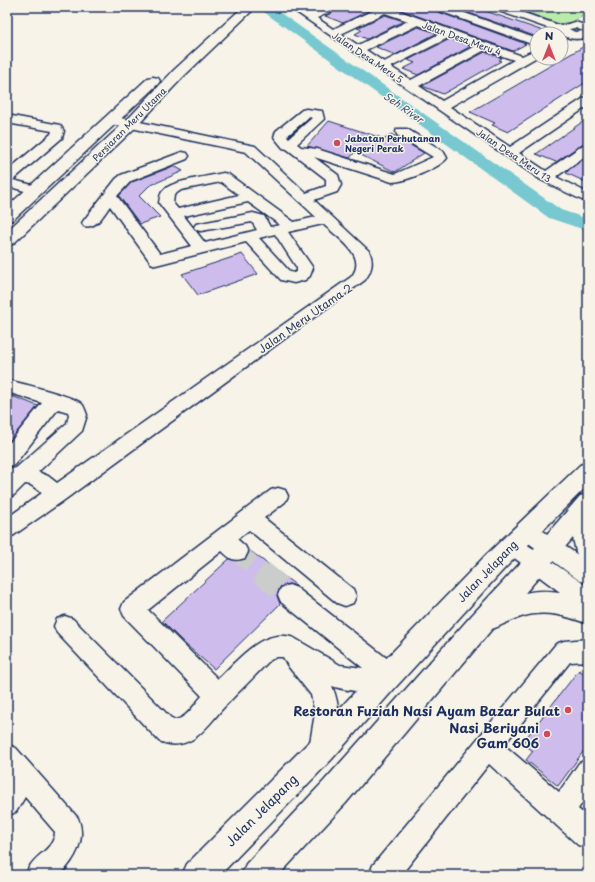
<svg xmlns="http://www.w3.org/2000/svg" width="595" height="882" font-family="'Playpen Sans',sans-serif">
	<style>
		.green { fill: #baebab; stroke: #6a8d84 }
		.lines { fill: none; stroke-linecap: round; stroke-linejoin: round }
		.river { fill: #77c8d0; fill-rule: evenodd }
		.building { fill: #cebced; stroke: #1b2f5e }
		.minor-tunnel-far1 { stroke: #cbcccc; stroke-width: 19; stroke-dasharray: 19 10; stroke-linecap: butt }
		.minor-tunnel { stroke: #cbcccc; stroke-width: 24; stroke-dasharray: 24 12; stroke-linecap: butt }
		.minor-casing { stroke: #1b2f5e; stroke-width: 3 }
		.major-casing { stroke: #1b2f5e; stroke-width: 3 }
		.minor { fill: #f7f3e8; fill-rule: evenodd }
		.major { fill: #f7f3e8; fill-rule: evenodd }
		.poi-dot { fill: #d1495b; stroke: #f7f3e8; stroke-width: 1.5 }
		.labels { text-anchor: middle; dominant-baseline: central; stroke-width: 3; stroke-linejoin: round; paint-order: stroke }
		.far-street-label { font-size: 9px; fill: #1b2f5e; stroke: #f7f3e8 }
		.far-poi-label { font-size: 9px; font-weight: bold; fill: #1b2f5e; stroke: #f7f3e8; text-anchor: start }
		.far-water-label { font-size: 10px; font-style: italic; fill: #32557a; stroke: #f7f3e8 }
		.street-label { font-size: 11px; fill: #1b2f5e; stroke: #f7f3e8 }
		.near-poi-label { font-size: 13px; font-weight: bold; fill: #1b2f5e; stroke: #f7f3e8; text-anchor: end }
		.near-street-label { font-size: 13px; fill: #1b2f5e; stroke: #f7f3e8 }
	</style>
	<rect width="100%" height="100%" fill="#f7f3e8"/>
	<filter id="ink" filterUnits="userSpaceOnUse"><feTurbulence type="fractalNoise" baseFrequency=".025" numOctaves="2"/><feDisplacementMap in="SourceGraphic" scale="8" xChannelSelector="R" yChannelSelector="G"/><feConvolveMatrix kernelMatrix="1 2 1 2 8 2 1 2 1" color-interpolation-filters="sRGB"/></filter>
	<g filter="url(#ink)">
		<path class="green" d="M512,7H588V13L572,22L559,24Z"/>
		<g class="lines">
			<path class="river" d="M257,7H272L561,210L588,219V231L549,218Z"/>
		</g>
		<g class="building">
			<path d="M339,7H372L373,9L343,23L325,16L338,10Z"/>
			<path d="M393,7H432L433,10L526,44L513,51Z"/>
			<path d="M452,7H474L546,32L542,34H537V37Z"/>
			<path d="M385,15L404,21L367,39L355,34L362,30L357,28Z"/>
			<path d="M418,27L437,33L395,55L376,47Z"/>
			<path d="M450,39L471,46L418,75L403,69L415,63L408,60Z"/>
			<path d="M588,44V81L508,132L492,125L495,123L470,112Z"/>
			<path d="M485,52L502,58L499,60L501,61L443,94L422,86Z"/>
			<path d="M588,118V143L582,144L556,162L536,154Z"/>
			<path d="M329,121L385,139L391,134L424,153L395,172L355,152L350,158L307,146Z"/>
			<path d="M588,156V183L566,173L570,169Z"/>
			<path d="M174,166L183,171L149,186L139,196L160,217L140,224L119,196L132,182Z"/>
			<path d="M242,254L258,274L198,295L182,274Z"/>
			<path d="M7,394L38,406L7,444Z"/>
			<path d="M249,550L297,586L288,584L280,587L277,596L280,604L214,669L185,644L162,621L229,559L238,561L245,559L249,553Z"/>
			<path d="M579,670L588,677V745L558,786L526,760L533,751L522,743Z"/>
		</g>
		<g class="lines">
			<path class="minor-tunnel-far1" d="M237,552L262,573"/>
			<path class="minor-tunnel" d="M261,572L289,595"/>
			<g class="minor-casing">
				<g id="minor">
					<path d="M289,7H301L310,13L324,7H338L337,9L317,18L333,29L376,9L374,7H389L522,56L537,49V57L450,107L510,147L584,98L588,97V106L519,153L546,171L583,145L588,144V154L556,177L588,193V203L541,180ZM385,13L408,21L358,45L341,34ZM418,25L441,33L384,62L366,50ZM450,37L475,46L411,80L391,67ZM485,50L514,60L442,101L419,86Z"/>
					<path d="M433,7H448L537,39V46L434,9Z"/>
					<path d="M492,7H507L561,26L575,22L588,26V37C578,40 567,40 559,32L493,9ZM575,28L584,31H585L575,32L569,29Z"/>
					<path d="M306,109L322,111L324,119L297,144L301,147L317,149L395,174L433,157L397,135L396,132L397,129H407L443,151L447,158C440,168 404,182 392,182L314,157L338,175L341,185L337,192L314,200L369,251C374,262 372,270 365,280L63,501L14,535L7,538V518L42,493L31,485L25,484L14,495L7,497V470L16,468L67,423L69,415L68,412L58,409L14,465L7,467V446L42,403L7,392V380C20,383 74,396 82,404C84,406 86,412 87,415L82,431L38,472L48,476L57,483L351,277C369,256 337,237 323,224L288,232L313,268L310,276L305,280L294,283L281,280L246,242L156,265L151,263L110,206C103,215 97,229 84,226L82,223L84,220L116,179L121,175L182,152L187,153L189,156L187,159L131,181L117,196L160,254L192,246L159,203C160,197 160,193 165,189C173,181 210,176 223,173L228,174L294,222L316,217L246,152L107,123L105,120L107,117L111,116L255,146L306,193L326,186V179L287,149L283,148L274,137L276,131L302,110ZM309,117L312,118L289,138L287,136ZM221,182L239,195L178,209L173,203L174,195L181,190ZM248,202L280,225L270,227L264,216L253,213L196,224L194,227L196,230L201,231L252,222L257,230L205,243L184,216ZM275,234L297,268V271L294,273L290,272L259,238Z"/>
					<path d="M7,115L60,125L64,131L62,138L13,180L40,187L42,190L40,193L35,194L7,186V171L51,134L52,131L7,123Z"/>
					<path d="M278,488L285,490L288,496L285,502L264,518L353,589L356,596L353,603L345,606L337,603L249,530L237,539L245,546L248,552L245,558C234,562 230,559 222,551L148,610L218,679C238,660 263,627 294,638L340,665L363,668L281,602L278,595L281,588L289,585L297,588L398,667L402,675L398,683L394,685L392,688C376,694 349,692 332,686C342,708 340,736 331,758L322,762L313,758L309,749L315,713L311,695L288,666L283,657H276L269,661C256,675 242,688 228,703C208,723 193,755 159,741L57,633L54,626L57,619L65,616L73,619L173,720C186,720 194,705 202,696L124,616L121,609L124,602L271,490Z"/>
					<path d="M526,521L533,524L588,562V583L580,581L519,536L516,530L519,524Z"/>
					<path d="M512,536L519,539L588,587V610L580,607L505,551L501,545L505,539Z"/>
					<path d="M588,639V661L570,662L504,745L559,792L579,763L588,759V794L578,809L588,817V848L578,845L489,764L401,875H369L373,865L556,644L564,641Z"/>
					<path d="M7,744L16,748L78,818C87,839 75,860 60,875H26C27,872 28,868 30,866C38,853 54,849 55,832L25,797L16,812L7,816Z"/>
				</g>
			</g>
			<g class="major-casing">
				<g id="major">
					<path d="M243,7H256L184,76L137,126L13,244L7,245V231L127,120L174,70Z"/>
					<path d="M153,77L158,78L160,81L158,84L13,220L7,221V207L148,78Z"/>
					<path d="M588,462V485L505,568L394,689L332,759L220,875H182L187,864L312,739L374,671L487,554L580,465Z"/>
					<path d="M588,494V562L579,559L576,552L573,538L525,593C547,588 567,592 588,600V624C564,615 543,609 518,618C509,621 501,626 492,629L346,803L279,875H241L246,864L324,781L472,615L542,540L580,496Z"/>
				</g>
			</g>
			<use href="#minor" class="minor"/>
			<use href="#major" class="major"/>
		</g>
	</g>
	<g class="poi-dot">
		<circle cx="337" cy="143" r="4"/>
		<circle cx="568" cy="710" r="4"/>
		<circle cx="547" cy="734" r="4"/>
	</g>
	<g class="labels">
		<g class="far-street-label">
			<text transform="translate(462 38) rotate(20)">Jalan Desa Meru 4</text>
			<text transform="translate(368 57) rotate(34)">Jalan Desa Meru 5</text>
			<text transform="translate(129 124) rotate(-45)">Persiaran Meru Utama</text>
			<text transform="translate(514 155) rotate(34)">Jalan Desa Meru 13</text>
		</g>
		<g class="far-poi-label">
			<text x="345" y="138">Jabatan Perhutanan<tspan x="345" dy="10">Negeri Perak</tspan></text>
		</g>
		<g class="far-water-label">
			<text transform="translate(404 107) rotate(35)">Seh River</text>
		</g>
		<g class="street-label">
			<text transform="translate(305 318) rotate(-35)">Jalan Meru Utama 2</text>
			<text transform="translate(487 571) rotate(-46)">Jalan Jelapang</text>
		</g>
		<g class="near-poi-label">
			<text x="560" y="710">Restoran Fuziah Nasi Ayam Bazar Bulat</text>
			<text x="539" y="727">Nasi Beriyani<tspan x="539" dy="15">Gam 606</tspan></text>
		</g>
		<g class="near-street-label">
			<text transform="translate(261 810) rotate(-45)">Jalan Jelapang</text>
		</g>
	</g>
	<rect width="595" height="882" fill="none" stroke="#f7f3e8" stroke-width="24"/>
	<rect x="12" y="12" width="571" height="858" fill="none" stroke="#1b2f5e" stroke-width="1.5" filter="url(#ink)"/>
	<g transform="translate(549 46)"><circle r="19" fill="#f7f3e8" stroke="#9fa5b1"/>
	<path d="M0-3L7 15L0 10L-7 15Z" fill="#d1495b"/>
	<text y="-6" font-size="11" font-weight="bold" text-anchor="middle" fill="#1b2f5e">N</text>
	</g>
</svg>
